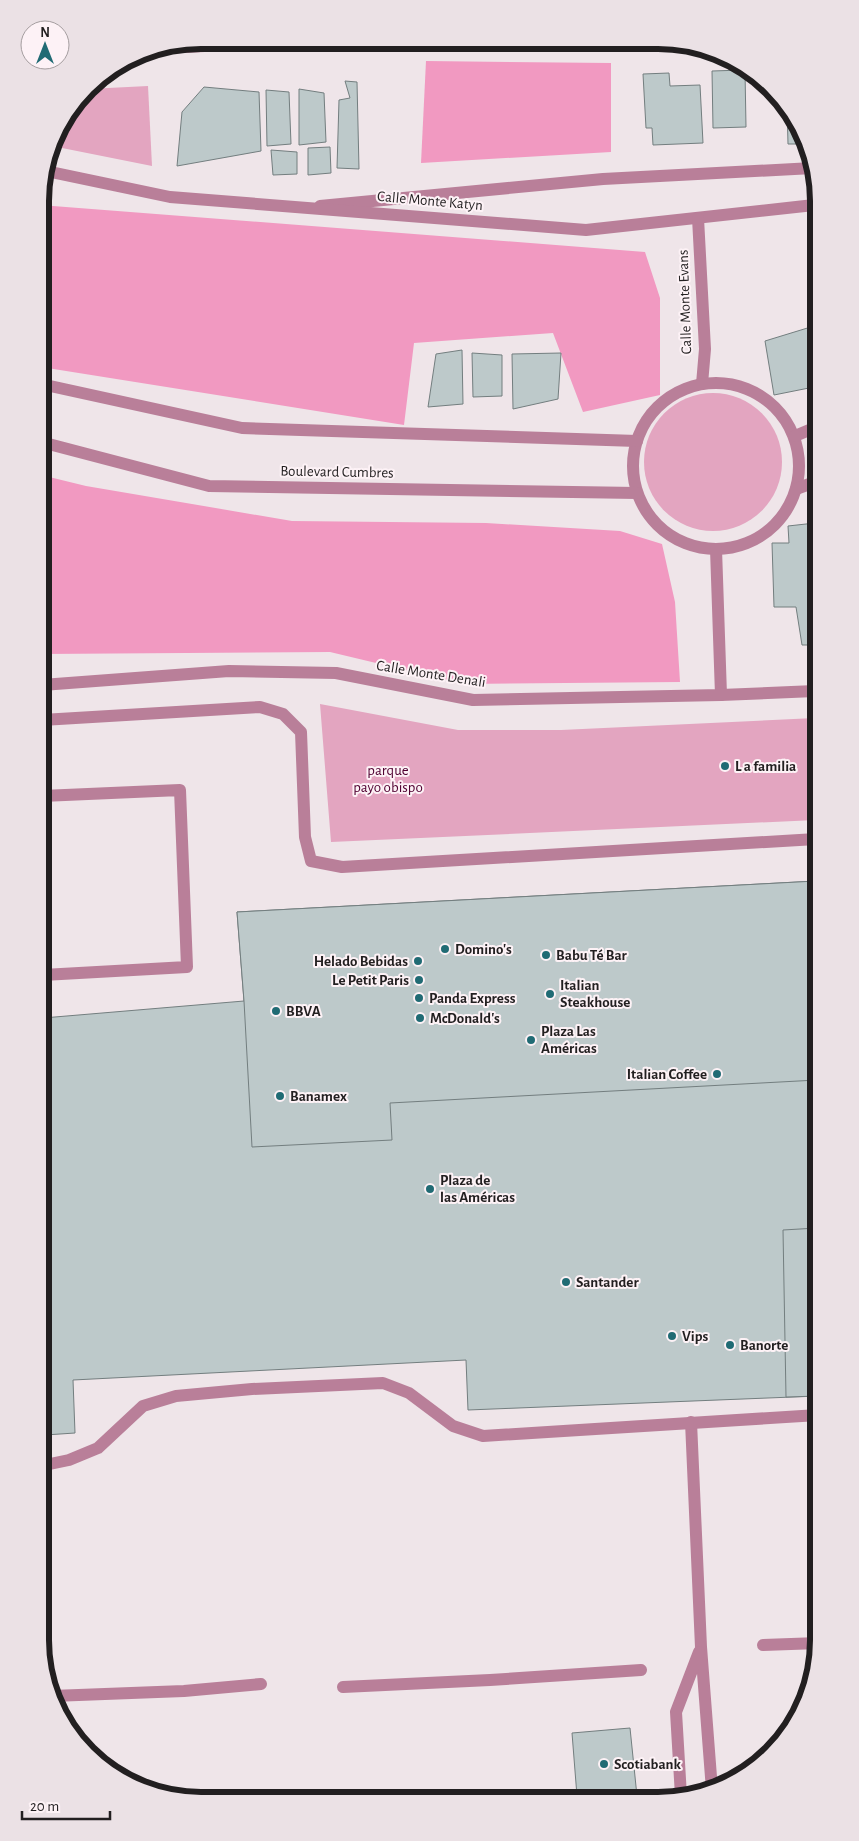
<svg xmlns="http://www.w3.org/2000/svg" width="859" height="1841" font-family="'Alegreya Sans',sans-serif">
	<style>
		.green { fill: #e3a5c0 }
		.forest { fill: #f199c1 }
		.building { fill: #bdc9ca; stroke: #737e7f }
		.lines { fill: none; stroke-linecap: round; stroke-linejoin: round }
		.service { stroke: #b97f99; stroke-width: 12 }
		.minor { stroke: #b97f99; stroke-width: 12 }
		.poi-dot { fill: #206b74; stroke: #fdf2f6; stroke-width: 2 }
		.labels { text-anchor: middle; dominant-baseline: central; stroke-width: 4; stroke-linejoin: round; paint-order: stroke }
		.street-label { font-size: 15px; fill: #221f20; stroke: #fdf2f6 }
		.poi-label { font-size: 15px; font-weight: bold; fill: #221f20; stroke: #fdf2f6; text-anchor: start }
		.park-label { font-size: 15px; fill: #500131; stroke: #fdf2f6 }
		.rim { fill: none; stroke: #221f20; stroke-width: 6 }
	</style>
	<rect width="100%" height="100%" fill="#efe5e9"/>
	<g class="green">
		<path d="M148,86L152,166L52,146L57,130L88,89Z"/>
		<circle cx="713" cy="462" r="69"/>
		<path d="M320,704L458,730H561L815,718L816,820L331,842Z"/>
	</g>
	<g class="forest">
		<path d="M426,61L611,63V152L421,163Z"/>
		<path d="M40,205L645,252L660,298V395L583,412L553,333L414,343L404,425L41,367Z"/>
		<path d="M41,475L86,486L292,521L486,523L620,531L662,544L675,602L680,682L464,684L330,652L42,654Z"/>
	</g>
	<g class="building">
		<path d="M743,70L745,71L746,127L713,128L712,71Z"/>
		<path d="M669,73L670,86L700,85L703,143L653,145L652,128H646L643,74Z"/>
		<path d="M345,81L357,82L359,169L337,168L339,100L350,98Z"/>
		<path d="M204,87L259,92L261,151L177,166L182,112Z"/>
		<path d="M299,89L324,93L326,142L299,145Z"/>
		<path d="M266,90L289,92L291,144L267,146Z"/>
		<path d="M787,106L792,112L807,144H788Z"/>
		<path d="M330,147L331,173L308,175V148Z"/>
		<path d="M271,150L297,152V174L273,175Z"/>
		<path d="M814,326V387L774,395L765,341Z"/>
		<path d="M462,350L463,404L428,407L436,354Z"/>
		<path d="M472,353L502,355V396L473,397Z"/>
		<path d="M561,353L558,399L513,409L512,354Z"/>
		<path d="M815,523V645H802L796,607H774L772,543H789L788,526Z"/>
		<path d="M816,881L818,1396L468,1410L466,1360L73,1380L75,1433L45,1435L43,1018L244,1001L237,912Z"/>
		<path d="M816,881L817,1080L390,1103L392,1140L252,1147L244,1001L237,912Z"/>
		<path d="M817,1228L818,1396L786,1397L783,1230Z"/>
		<path d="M630,1728L637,1796H577L572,1733Z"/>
	</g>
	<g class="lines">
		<g class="service">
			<path d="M320,206L603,179L813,168"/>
			<path d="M42,796L180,790L187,967L43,975"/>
			<path d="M691,1422L701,1647L712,1790"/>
			<path d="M45,1465L69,1460L98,1448L143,1406L176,1396L252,1389L383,1383L409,1393L453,1426L483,1436L818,1415"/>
			<path d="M763,1645L819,1643"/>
			<path d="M343,1687L490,1680L641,1670"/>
			<path d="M52,1696L184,1691L261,1684"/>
			<path d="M681,1796L676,1712L699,1652"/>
		</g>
		<g class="minor">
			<path d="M159,48L319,41"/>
			<path d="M46,171L170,197L586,230L814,205"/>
			<path d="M698,218L705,349L702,384"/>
			<circle cx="716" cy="466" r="83"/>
			<path d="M41,384L242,428L637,441"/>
			<path d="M795,436L814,428"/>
			<path d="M41,442L209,486L637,493"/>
			<path d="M796,489L815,482"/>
			<path d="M716,549L721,695"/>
			<path d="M42,685L229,671L336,673L473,700L721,695L815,691"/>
			<path d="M42,720L260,707L283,714L301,732L305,837L311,861L342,867L816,839"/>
		</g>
	</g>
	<g class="poi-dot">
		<circle cx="725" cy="766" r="5"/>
		<circle cx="445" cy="949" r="5"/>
		<circle cx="546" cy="955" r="5"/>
		<circle cx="418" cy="961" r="5"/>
		<circle cx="419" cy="980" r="5"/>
		<circle cx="550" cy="994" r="5"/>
		<circle cx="419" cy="998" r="5"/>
		<circle cx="276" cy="1011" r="5"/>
		<circle cx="420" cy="1018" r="5"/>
		<circle cx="531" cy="1040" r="5"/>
		<circle cx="717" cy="1074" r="5"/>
		<circle cx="280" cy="1096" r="5"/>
		<circle cx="430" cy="1189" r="5"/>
		<circle cx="566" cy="1282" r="5"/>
		<circle cx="672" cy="1336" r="5"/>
		<circle cx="730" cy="1345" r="5"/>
		<circle cx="604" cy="1764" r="5"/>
	</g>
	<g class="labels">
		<g class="street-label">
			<text transform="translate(430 201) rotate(5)">Calle Monte Katyn</text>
			<text transform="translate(685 302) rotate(-92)">Calle Monte Evans</text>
			<text transform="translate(337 472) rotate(1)">Boulevard Cumbres</text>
			<text transform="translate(431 674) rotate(9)">Calle Monte Denali</text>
		</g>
		<g class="poi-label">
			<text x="735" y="766">L a familia</text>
			<text x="455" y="949">Domino's</text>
			<text x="556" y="955">Babu Té Bar</text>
			<text x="408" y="961" text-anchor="end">Helado Bebidas</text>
			<text x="409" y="980" text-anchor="end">Le Petit Paris</text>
			<text x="560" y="985">Italian<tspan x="560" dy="17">Steakhouse</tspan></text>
			<text x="429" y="998">Panda Express</text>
			<text x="286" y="1011">BBVA</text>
			<text x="430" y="1018">McDonald's</text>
			<text x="541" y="1031">Plaza Las<tspan x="541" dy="17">Américas</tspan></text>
			<text x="707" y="1074" text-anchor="end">Italian Coffee</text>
			<text x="290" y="1096">Banamex</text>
			<text x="440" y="1180">Plaza de<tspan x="440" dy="17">las Américas</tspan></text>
			<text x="576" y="1282">Santander</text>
			<text x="682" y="1336">Vips</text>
			<text x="740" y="1345">Banorte</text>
			<text x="614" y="1764">Scotiabank</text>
		</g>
		<g class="park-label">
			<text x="388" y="770">parque<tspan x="388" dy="17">payo obispo</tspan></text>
		</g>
	</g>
	<path d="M0 0H859V1841H0ZM201 49H658A152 152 0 0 1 810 201V1640A152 152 0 0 1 658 1792H201A152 152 0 0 1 49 1640V201A152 152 0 0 1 201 49Z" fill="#ebe1e5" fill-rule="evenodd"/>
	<path class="rim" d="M201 49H658A152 152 0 0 1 810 201V1640A152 152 0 0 1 658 1792H201A152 152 0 0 1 49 1640V201A152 152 0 0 1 201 49Z"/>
	<g transform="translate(45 45)"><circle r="24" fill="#fdf2f6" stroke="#a59ea0"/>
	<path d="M0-4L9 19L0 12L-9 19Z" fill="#206b74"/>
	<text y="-8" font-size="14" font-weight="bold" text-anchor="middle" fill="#221f20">N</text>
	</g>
	<path d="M22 1811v8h88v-8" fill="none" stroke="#221f20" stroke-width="2.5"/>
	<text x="30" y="1811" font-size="15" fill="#221f20" stroke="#fdf2f6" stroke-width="4" paint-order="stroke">20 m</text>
</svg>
